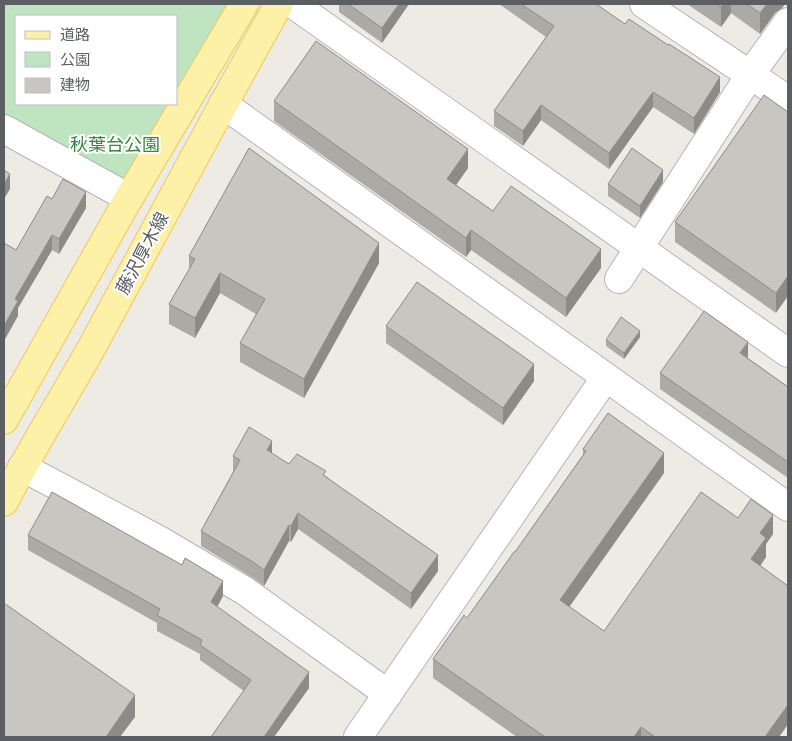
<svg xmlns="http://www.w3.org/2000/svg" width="792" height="741" font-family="'Archivo Narrow','Noto Sans JP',sans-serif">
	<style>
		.green { fill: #bfe5c0; fill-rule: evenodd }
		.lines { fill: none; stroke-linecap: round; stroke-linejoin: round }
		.minor-casing { stroke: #b3b5ba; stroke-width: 30 }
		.major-casing { stroke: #eec85b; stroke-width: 30 }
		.minor { stroke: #fff; stroke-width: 28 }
		.major { stroke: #fdf1a8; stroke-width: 28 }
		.wall { fill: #acaaa5 }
		.shaded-wall { fill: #8c8b86 }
		.building { fill: #c8c6c0; stroke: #8c8b86 }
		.labels { text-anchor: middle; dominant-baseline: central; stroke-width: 4; stroke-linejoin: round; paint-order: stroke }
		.park-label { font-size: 18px; fill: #37863d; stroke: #fff }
		.street-label { font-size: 18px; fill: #5b5e63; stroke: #fff }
	</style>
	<rect width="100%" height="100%" fill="#edebe3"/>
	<path class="green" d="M4,4H244L129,198L4,129ZM16,16H176V104H16Z"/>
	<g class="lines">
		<g class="minor-casing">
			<g id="minor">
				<path d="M293,4L788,353"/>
				<path d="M644,4L788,100"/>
				<path d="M223,104L788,507"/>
				<path d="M4,129L129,198"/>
				<path d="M619,279L750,75L788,22"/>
				<path d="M22,467L159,540L245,591L388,694"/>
				<path d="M358,737L606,377"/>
			</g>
		</g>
		<g class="major-casing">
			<g id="major">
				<path d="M4,420L129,198L244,4"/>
				<path d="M4,502C31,449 63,399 92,347C154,233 215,117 279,4"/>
			</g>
		</g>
		<use href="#minor" class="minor"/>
		<use href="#major" class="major"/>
	</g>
	<g class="wall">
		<path d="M339,4H409L382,43L339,12Z"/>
		<path d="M499,4H596L720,92L694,134L653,107L609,169L541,120L523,146L494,126V111L546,37Z"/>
		<path d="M687,4H785L782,8L775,13L760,34L731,13L721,27Z"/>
		<path d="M274,101L468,168L456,185L493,211L601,268L566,317L471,250L466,257L274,121Z"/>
		<path d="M788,112L776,313L675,242V222Z"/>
		<path d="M663,182L640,218L608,196V184Z"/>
		<path d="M52,199L86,208L59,254L52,250L18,308V316L16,250Z"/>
		<path d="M189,256L379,263L304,398L240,362V343L256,314L220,293L195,338L169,324V304L189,270Z"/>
		<path d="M386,326L534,381L503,425L386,343Z"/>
		<path d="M640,337L624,359L606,346V340Z"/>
		<path d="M748,358L788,387V478L660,389V373Z"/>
		<path d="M583,449L664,473L569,607L604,631L738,518L773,534L766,544V557L760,566L788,586V724L779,737H517L433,678V659L467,618L515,552L583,455Z"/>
		<path d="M272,454L289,464L326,476L438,571L411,609L298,529L291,542L289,541L264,586L253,578L201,546V531L233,472V456Z"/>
		<path d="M28,535L223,596L217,607L309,688L274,737H211L244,691L200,660V654L157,631V623L28,550Z"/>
	</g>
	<g class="shaded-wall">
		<path d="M399,4H409L382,43V28Z"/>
		<path d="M723,4H731V13L721,27V7Z"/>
		<path d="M767,4H785L782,8L775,13L760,34V13Z"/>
		<path d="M720,77V92L694,134V118Z"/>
		<path d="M653,92V107L609,169V153Z"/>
		<path d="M541,105V120L523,146V131Z"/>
		<path d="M468,149V168L447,198V179Z"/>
		<path d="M663,170V182L640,218V206Z"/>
		<path d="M10,174V189L4,199V184Z"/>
		<path d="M86,192V208L59,254V239Z"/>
		<path d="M471,230V250L466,257V238Z"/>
		<path d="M52,235V250L18,308V316L4,341V326L15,299Z"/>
		<path d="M379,243V263L304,398V379Z"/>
		<path d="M601,249V268L566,317V298Z"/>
		<path d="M220,273V293L195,338V318Z"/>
		<path d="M788,276V296L776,313V293Z"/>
		<path d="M640,331V337L624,359V353Z"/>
		<path d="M748,342V358L740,353Z"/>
		<path d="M534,364V381L503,425V408Z"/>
		<path d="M272,441V456L267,450Z"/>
		<path d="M664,453V473L560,620V600Z"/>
		<path d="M298,513V529L291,542V526Z"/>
		<path d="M773,515V534L766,544V557L751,579V559L760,533Z"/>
		<path d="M289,525V541L264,586V570Z"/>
		<path d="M438,555V571L411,609V593Z"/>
		<path d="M223,581V596L211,618V602Z"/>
		<path d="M309,672V688L274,737H264Z"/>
		<path d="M135,695V717L120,737H106Z"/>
		<path d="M788,705V724L779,737H765Z"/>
		<path d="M641,727V737H634Z"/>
	</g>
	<g class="building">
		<path d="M348,4H399L382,28Z"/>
		<path d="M521,4H596L625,24L629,19L668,45L669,44L720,77L694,118L653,92L609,153L541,105L523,131L494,111L554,26Z"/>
		<path d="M716,4H723L721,7Z"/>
		<path d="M747,4H767L760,13Z"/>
		<path d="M316,41L468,149L447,179L493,211L511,186L601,249L566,298L471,230L466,238L274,101Z"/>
		<path d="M764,95L788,112V276L776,293L675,222Z"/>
		<path d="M249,148L379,243L304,379L240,343L265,299L220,273L195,318L169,304L195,259L189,256Z"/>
		<path d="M632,148L663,170L640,206L608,184Z"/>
		<path d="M4,170L10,174L4,184Z"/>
		<path d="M63,179L86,192L59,239L52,235L15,299L18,301L4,326V243L16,250L47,196L52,199Z"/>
		<path d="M417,282L534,364L503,408L386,326Z"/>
		<path d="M704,311L748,342L740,353L788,387V462L660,373Z"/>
		<path d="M621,317L640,331L624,353L606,340Z"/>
		<path d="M608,413L664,453L560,600L604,631L701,492L738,518L751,499L773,515L760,533L766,538L751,559L788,586V705L765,737H655L641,727L634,737H545L433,659L464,615L467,618L514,552H515L586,451L583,449Z"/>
		<path d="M249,427L272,441L267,450L289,464L297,454L326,471L323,475L438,555L411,593L298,513L291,526L289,525L264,570L253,562L201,531L240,460L233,456Z"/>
		<path d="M52,492L182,565L185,558L223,581L211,602L309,672L264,737H211L251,680L200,645L202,640L157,615L160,609L28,535Z"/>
		<path d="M4,603L135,695L106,737H4Z"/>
	</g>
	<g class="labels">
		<g class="park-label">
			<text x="115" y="144">秋葉台公園</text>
		</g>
		<g class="street-label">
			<text transform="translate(142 253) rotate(-62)">藤沢厚木線</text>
		</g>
	</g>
	<rect width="792" height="741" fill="none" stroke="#5b5e63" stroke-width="10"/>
	<rect x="15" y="15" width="162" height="90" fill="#ffffff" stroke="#bdbfc1"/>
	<rect x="25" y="31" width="25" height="8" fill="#fdf1a8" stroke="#bdbfc1"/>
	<text x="60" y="40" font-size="15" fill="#5b5e63">道路</text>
	<rect x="25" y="52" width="25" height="15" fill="#bfe5c0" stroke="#bdbfc1"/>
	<text x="60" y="65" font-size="15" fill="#5b5e63">公園</text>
	<rect x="25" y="78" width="25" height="15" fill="#c8c6c0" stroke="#bdbfc1"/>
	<text x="60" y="90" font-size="15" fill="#5b5e63">建物</text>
</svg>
